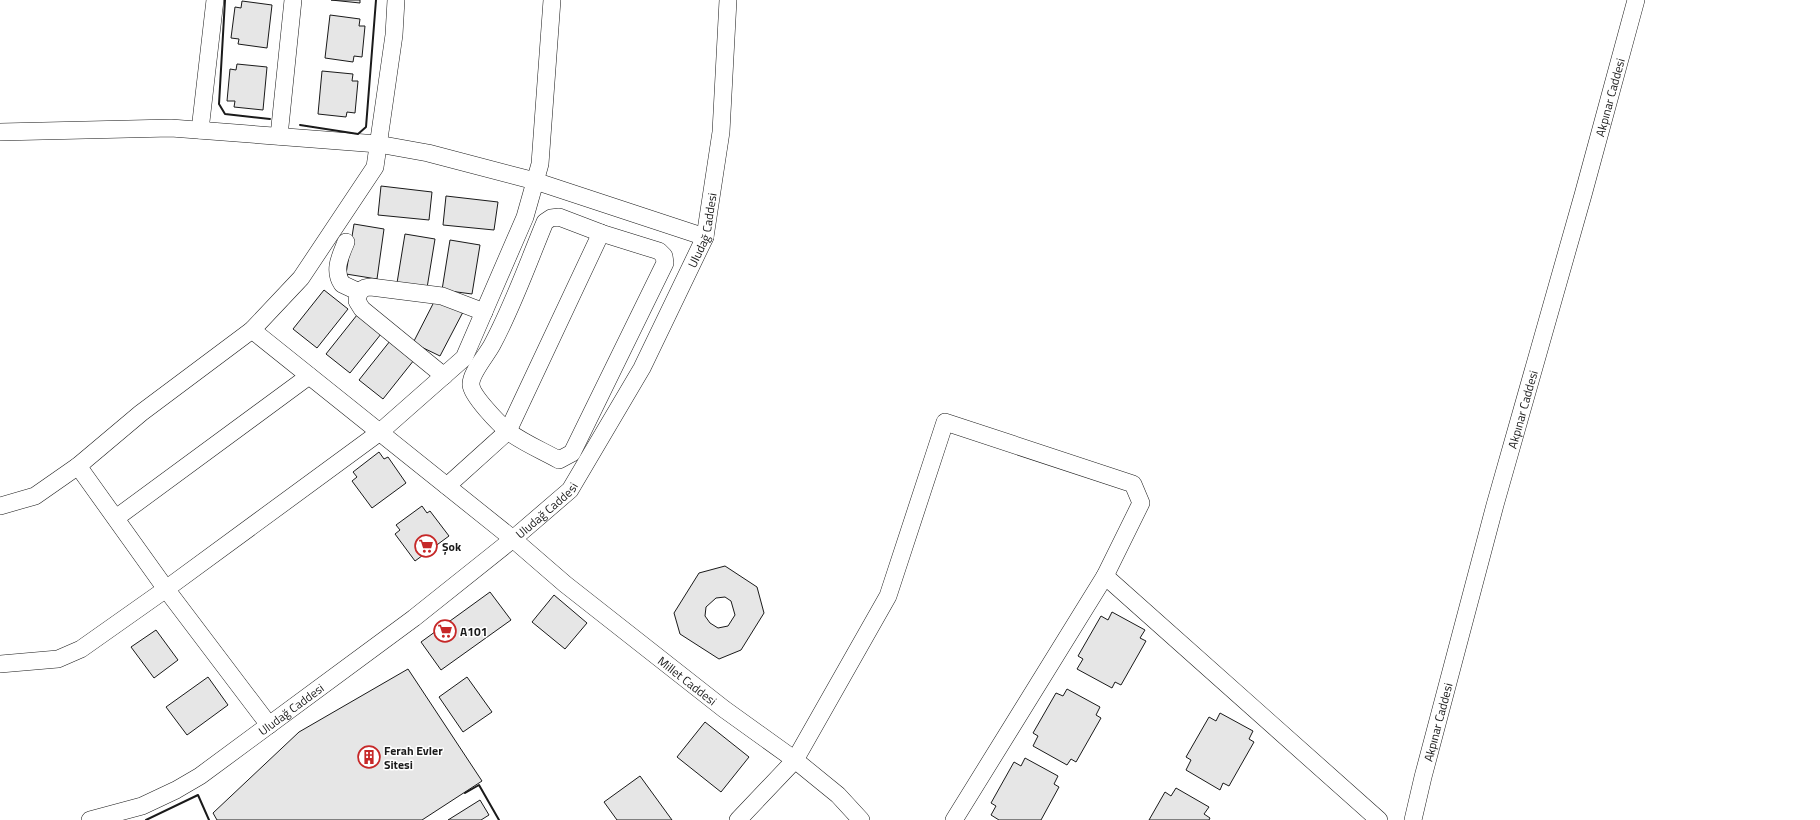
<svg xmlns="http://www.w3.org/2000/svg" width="1820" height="820" font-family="'Titillium Web',sans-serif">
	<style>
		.building { fill: #e6e6e6; stroke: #1a1a1a; fill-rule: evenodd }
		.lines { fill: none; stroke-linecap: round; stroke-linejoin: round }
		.minor-casing { stroke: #1a1a1a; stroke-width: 18 }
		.minor { stroke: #fff; stroke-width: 17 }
		.wall { stroke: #1a1a1a; stroke-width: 2 }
		.labels { text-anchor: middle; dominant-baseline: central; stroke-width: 3; stroke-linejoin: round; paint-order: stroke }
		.street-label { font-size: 12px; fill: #1a1a1a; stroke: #fff }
		.poi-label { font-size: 12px; font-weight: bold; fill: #1a1a1a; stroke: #fff; text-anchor: start }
	</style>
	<rect width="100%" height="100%" fill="#fff"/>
	<g class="building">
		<path d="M331,0H360V3Z"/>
		<path d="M242,1L272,5L267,48L238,44L239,39L231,38L235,7L241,8Z"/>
		<path d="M330,15L360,19L359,26H365L362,57L354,56L353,62L325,58Z"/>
		<path d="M237,64L267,67L263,110L234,107L235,101H227L230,69L236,70Z"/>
		<path d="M322,71L353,74L352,81H358L355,113L347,112L346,117L318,114Z"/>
		<path d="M381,186L432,192L429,220L378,215Z"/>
		<path d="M446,196L498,202L494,230L443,225Z"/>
		<path d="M354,224L384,229L377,279L346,274Z"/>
		<path d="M405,234L435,239L427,288L397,283Z"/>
		<path d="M450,240L480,245L472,294L442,290Z"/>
		<path d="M324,290L348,309L317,348L293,329Z"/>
		<path d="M436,298L463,312L440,356L413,343Z"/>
		<path d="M357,315L381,334L350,373L326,354Z"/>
		<path d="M390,341L414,360L383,399L359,380Z"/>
		<path d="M379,452L384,459L388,457L406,483L372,508L352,481L357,477L353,472Z"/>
		<path d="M422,506L427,513L430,511L449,536L415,561L395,534L400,530L396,525Z"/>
		<path d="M725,566L757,587L764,613L741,650L719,659L680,634L674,613L699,573ZM725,597L731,601L735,615L728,626L718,628L710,623L705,616L706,607L716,598Z"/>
		<path d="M490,592L511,620L441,670L421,642Z"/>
		<path d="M554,595L587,623L565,649L532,622Z"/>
		<path d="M1112,612L1145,630L1140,638L1146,641L1121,685L1115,682L1112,688L1077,669L1083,659L1078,656L1101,616L1108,620Z"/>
		<path d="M156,630L178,660L154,678L131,647Z"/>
		<path d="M408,669L482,781L422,820H217L213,813L299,732Z"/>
		<path d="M208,677L228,705L187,735L166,707Z"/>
		<path d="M467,677L492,712L463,732L439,697Z"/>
		<path d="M1067,689L1100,707L1096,715L1101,718L1076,762L1071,759L1067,765L1033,746L1038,736L1033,733L1056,693L1063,696Z"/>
		<path d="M1220,713L1253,731L1249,739L1254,742L1229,786L1223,783L1220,790L1186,770L1191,760L1186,757L1209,717L1216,721Z"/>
		<path d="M705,722L749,757L721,792L677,757Z"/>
		<path d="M1025,758L1058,776L1054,784L1059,787L1041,820H999L991,815L996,806L991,803L1014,762L1021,766Z"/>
		<path d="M640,776L672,820H617L604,802Z"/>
		<path d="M1176,788L1209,807L1204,814L1210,818L1209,820H1149L1165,792L1171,796Z"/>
		<path d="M480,800L489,815L481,820H448Z"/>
	</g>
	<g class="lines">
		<g class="minor-casing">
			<g id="minor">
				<path d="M200,130L215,0"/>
				<path d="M0,132L171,128L378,144L428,153L535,181L705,237"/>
				<path d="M279,136L293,0"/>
				<path d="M559,217L601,233L659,251L664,256L665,263L572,453L559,460C543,451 524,443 509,432C499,424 472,396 471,385C470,374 486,356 492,345C513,306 528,263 545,222L551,218Z"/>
				<path d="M346,242C340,257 333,270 342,284L359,292"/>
				<path id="s1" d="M252,330L513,539L565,584L724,709L795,760L838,795L861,820"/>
				<path d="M444,376L362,309L357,301C358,292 362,287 371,287L442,296L484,312"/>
				<path d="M78,466L166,589L269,725"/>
				<path d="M447,486L508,431L601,233"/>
				<path d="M0,506L35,496L78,466L141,413L252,330L301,278L375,167L394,35L396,0"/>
				<path d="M116,518L309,376"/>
				<path d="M1105,576L1379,820"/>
				<path d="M0,664L58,659L81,649L166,589L380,432L464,358L525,217L540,164L552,0"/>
				<path id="s2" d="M90,820L142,806L176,790L200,776L414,618L513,539L570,490L642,368L705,237L721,132L728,0"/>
				<path d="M738,820L795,760L888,596L945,422L1133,484L1141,503L1105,576L954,820"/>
				<path id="s3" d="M1413,820L1423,777L1495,505L1583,195L1636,0"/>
			</g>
		</g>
		<use href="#minor" class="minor"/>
		<g class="wall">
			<path d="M225,0L219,104L225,114L270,119"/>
			<path d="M300,125L358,134L366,127L376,0"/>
			<path d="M465,793L479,785L499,820"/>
			<path d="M146,820L198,795L209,820"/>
		</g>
	</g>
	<defs>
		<g id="supermarket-ring" transform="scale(1.15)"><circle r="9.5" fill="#fff" stroke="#c62828" stroke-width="1.5"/><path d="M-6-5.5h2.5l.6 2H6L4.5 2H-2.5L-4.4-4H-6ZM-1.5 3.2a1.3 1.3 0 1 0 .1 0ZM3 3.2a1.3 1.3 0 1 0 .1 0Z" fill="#c62828"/></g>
		<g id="building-ring" transform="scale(1.15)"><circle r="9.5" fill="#fff" stroke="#c62828" stroke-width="1.5"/><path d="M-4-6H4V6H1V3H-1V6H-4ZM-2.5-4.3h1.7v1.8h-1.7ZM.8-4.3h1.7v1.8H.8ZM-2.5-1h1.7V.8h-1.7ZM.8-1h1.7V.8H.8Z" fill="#c62828"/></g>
	</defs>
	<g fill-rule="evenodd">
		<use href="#supermarket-ring" x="426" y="546"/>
		<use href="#supermarket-ring" x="445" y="631"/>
		<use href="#building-ring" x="369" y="757"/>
	</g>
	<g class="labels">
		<g class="street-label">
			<text stroke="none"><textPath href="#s3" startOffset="749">Akpınar Caddesi</textPath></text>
			<text stroke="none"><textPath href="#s2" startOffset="880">Uludağ Caddesi</textPath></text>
			<text stroke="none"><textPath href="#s3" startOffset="425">Akpınar Caddesi</textPath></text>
			<text stroke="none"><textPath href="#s2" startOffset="556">Uludağ Caddesi</textPath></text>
			<text stroke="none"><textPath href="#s1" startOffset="559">Millet Caddesi</textPath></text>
			<text stroke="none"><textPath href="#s2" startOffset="232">Uludağ Caddesi</textPath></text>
			<text stroke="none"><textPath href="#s3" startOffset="101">Akpınar Caddesi</textPath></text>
		</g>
		<g class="poi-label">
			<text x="442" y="546">Şok</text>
			<text x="460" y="631">A101</text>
			<text x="384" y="750">Ferah Evler<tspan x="384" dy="14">Sitesi</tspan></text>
		</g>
	</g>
</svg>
